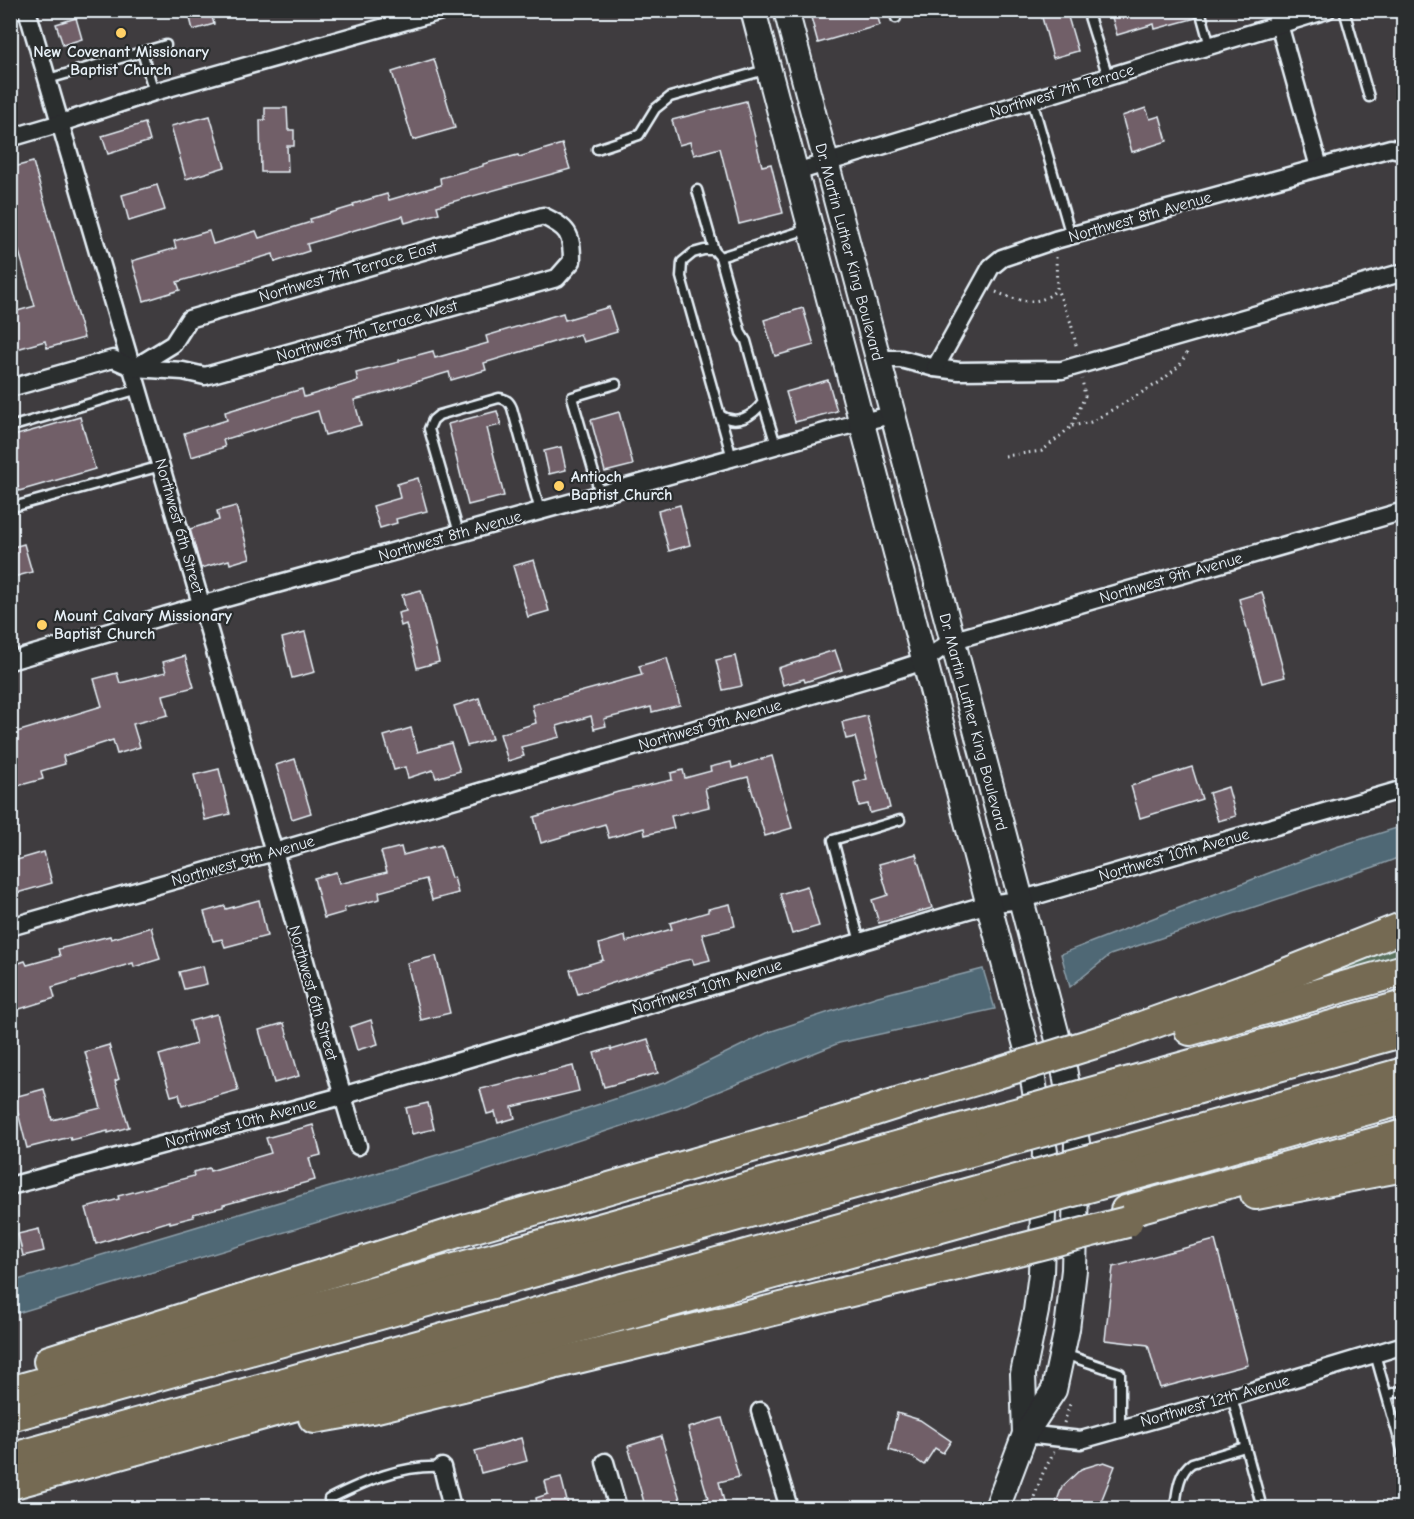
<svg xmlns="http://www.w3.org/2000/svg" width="1414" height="1519" font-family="'Comic Neue',sans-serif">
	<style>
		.green { fill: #59705c; stroke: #a0b0aa; stroke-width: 1.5 }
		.water { fill: #4f6774; stroke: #8c9ea9; stroke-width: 1.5 }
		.building { fill: #715f68; stroke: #e8f1f8; stroke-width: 1.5 }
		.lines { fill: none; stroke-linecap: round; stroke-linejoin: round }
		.lane-casing { stroke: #e8f1f8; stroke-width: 13 }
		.street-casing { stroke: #e8f1f8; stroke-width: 21 }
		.secondary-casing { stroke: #e8f1f8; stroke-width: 28 }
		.highway-casing { stroke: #e8f1f8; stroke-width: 34 }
		.path { stroke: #e8f1f8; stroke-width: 3; stroke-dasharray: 1.5 4.5; stroke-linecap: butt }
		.lane { stroke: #2a2d2e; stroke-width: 8 }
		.street { stroke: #2a2d2e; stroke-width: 16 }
		.secondary { stroke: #2a2d2e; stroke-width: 24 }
		.highway { stroke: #746b52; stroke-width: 30 }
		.highway-bridge-casing { stroke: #e8f1f8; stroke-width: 34; stroke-linecap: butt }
		.highway-bridge { stroke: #746b52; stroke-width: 30 }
		.poi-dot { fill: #ffd166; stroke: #2a2d2e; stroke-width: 2 }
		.labels { text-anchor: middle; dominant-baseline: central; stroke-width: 4.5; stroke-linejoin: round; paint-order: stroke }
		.poi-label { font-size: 16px; font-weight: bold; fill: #e8f1f8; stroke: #2a2d2e; text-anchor: start }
		.street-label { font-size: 16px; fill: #e8f1f8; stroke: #2a2d2e }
	</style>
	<rect width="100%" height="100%" fill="#3f3c3f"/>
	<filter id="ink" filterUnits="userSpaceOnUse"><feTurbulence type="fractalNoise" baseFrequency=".0167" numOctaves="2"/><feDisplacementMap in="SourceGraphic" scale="12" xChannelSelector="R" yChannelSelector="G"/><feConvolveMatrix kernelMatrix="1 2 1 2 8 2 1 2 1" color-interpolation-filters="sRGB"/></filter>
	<g filter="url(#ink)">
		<path class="green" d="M1403,936V957L1291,989L1288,982Z"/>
		<g class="water">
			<path d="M1403,826V856L1374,867L1110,955L1070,987L1061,954L1336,847Z"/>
			<path d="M983,969L995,1009L839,1043L677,1108L467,1177L11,1315V1282L514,1132L667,1082L769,1032L878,996Z"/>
		</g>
		<g class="building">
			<path d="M188,10H210L214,24L193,30Z"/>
			<path d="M809,10H876L880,25L818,43Z"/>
			<path d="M1040,10H1066L1078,51L1053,58Z"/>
			<path d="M1110,10H1194L1196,18L1155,29L1154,24L1117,35Z"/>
			<path d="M76,18L82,39L63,45L56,24Z"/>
			<path d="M434,59L455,128L413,140L392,72Z"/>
			<path d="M746,101L762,166L771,164L783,213L739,224L720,148L694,155L690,142L679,145L672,120Z"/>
			<path d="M265,108H287L288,130H294V146H287L288,172H261L260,120H265Z"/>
			<path d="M1146,108L1150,119L1160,116L1167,141L1132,152L1122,116Z"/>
			<path d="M210,116L225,167L186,179L171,126Z"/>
			<path d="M145,123L150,141L108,154L102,136Z"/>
			<path d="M562,144L570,169L437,206L439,213L405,223L403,216L307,244L309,251L275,262L273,254L177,282L180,290L144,301L132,261L176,248L174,241L209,231L213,244L256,231L259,238L311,222L310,219L354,206L353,204L387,194L389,200L441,185L440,178L483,166V164L518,155L519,157Z"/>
			<path d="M33,162L84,338L47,348L45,341L10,351V313L35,306L10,221V168Z"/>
			<path d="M157,185L165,210L129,221L122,195Z"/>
			<path d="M609,307L617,332L583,342L580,334L484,363L486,370L451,380L449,372L396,388V389L354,400L361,425L325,435L318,411L223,440L225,447L191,457L184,433L227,420L225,412L302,389L304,397L358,381L356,373L399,362V360L433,351L435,358L488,343L486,336L563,313L565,320Z"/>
			<path d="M803,308L814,345L775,356L764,320Z"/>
			<path d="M828,380L837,411L795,422L786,392Z"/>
			<path d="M497,411L501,425L487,428L504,496L468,505L448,424Z"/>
			<path d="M619,412L633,465L605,472L591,420Z"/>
			<path d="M80,417L95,469L19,491L10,460V437Z"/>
			<path d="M561,447L566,470L549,474L544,451Z"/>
			<path d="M418,478L427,511L396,519L397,523L380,528L373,506L400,498L397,484Z"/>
			<path d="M680,505L690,545L669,551L658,511Z"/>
			<path d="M236,506L250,558L230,564L229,560L201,568L190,529L219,520L217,511Z"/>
			<path d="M24,544L32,572L10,578V548Z"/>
			<path d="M534,560L549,611L528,617L513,566Z"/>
			<path d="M421,590L439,662L417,668L406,624L401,626L398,613L406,611L402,595Z"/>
			<path d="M1262,592L1285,677L1262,683L1239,599Z"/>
			<path d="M305,632L315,672L292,678L282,638Z"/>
			<path d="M835,650L842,670L805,682L804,679L783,685L778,668Z"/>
			<path d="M185,656L194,687L163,695L168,715L133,724L140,747L117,754L113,740L63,756L65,764L41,771L43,779L10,788V734L102,706L94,679L117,673L120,683L166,672L163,662Z"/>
			<path d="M735,656L742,686L723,690L716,660Z"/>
			<path d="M667,658L680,705L652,712L651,707L604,719L606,726L594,729L591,716L557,726L560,737L521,747L524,756L508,761L500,734L536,723L532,705L642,675L639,666Z"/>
			<path d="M479,698L492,739L467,746L454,706Z"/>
			<path d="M867,716L890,808L870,813L868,804L859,806L854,783L867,779L855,737L846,739L842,722Z"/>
			<path d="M411,728L418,752L451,743L460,771L436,778L433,770L408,778L405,767L394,770L384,736Z"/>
			<path d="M772,756L792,828L765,836L748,777L705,788L709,807L671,816L674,828L645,835L644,828L609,838L605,824L541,843L534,817L618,792L672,780L671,773L683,770L685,778L711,771L710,767L731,762L732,768Z"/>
			<path d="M295,759L311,813L292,819L276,765Z"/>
			<path d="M1192,767L1202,799L1140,818L1131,786Z"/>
			<path d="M219,769L230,814L205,820L194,775Z"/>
			<path d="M1228,787L1236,816L1218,821L1209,793Z"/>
			<path d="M441,845L451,878L454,877L458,893L432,900L426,879L379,892L380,899L344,908L345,912L324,918L314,878L336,872L339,884L387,872L381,852L401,847L403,855Z"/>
			<path d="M44,852L52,883L10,895V862Z"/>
			<path d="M916,854L932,908L879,923L872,900L888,895L879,864Z"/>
			<path d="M807,886L819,926L792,934L780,894Z"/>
			<path d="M259,900L267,936L225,947L222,939L213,941L204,912L225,906L226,909Z"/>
			<path d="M730,904L735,926L702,934L710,960L694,964L692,959L682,961L578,994L570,970L603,960L599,944L625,936L626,942L672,929L670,923L708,912V909Z"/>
			<path d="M151,927L160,959L134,967L133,963L52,987L55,998L10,1012V995L16,993L10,974V966L25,961L27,965L60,956L58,949L110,936L111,939Z"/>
			<path d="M436,956L450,1013L421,1020L407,963Z"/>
			<path d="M203,966L207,984L184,989L179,972Z"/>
			<path d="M217,1014L238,1090L182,1106L179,1094L171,1096L159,1055L196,1044L190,1021Z"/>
			<path d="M371,1020L378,1044L357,1050L350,1027Z"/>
			<path d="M284,1023L299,1076L274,1083L259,1030Z"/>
			<path d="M648,1039L658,1073L604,1087L594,1053L611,1048V1050Z"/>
			<path d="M109,1045L119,1079L115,1081L129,1127L108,1133V1131L71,1140L70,1137L27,1148L14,1097L44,1089L52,1120L101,1108L85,1052Z"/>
			<path d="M573,1066L579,1091L512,1107L515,1118L498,1123L495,1112L487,1114L480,1089Z"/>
			<path d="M428,1103L434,1129L412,1134L406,1108Z"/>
			<path d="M313,1125L321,1155L309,1158L315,1180L223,1205V1207L193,1214L194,1217L170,1223V1221L96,1244L86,1208L119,1199L118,1196L194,1176L193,1172L209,1168L210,1171L271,1153L266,1138Z"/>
			<path d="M39,1229L44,1251L23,1256L18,1234Z"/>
			<path d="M1215,1240L1248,1365L1160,1388L1148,1345L1105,1340L1113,1267Z"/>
			<path d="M897,1413L920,1420L951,1441L943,1453L935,1448L924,1465L912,1457L889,1450Z"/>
			<path d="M722,1418L739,1477L719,1482L726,1509H683V1504L708,1498L688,1428Z"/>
			<path d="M661,1436L683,1509H646L628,1446Z"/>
			<path d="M521,1438L527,1461L481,1473L475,1451Z"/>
			<path d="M1104,1462L1115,1466L1098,1509H1054L1062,1487L1081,1469Z"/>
			<path d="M561,1477L569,1509H538L536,1498L548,1494L545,1481Z"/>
		</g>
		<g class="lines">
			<g class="lane-casing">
				<g id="lane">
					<path d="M894,10L896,18"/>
					<path d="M1087,10L1108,77"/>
					<path d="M1200,10L1210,46"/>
					<path d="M1344,10L1369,97"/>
					<path d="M10,14L24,10"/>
					<path d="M142,52L154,92"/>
					<path d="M48,79L166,45"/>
					<path d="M1032,100L1071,236"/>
					<path d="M597,149L639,135L655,109L670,97L765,70"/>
					<path d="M697,190L714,250"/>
					<path d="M704,250H714L720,257L741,333L746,341L763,402C753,416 737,426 720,415L681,277L682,262L693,253Z"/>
					<path d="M720,257L808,229"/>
					<path d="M763,402L776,445"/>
					<path d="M720,415L732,458"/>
					<path d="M10,427L139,389"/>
					<path d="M600,494L572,397L616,384"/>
					<path d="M10,498L13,507L161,466"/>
					<path d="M459,533L429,429L433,420L439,415L499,398C506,399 509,401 512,408L540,511"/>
					<path d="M860,942L833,840L900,820"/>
					<path d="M1064,1354L1120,1373V1429"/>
					<path d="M1375,1354L1404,1457"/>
					<path d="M1387,1395L1404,1390"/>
					<path d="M1232,1397L1262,1508"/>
					<path d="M329,1499C366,1481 400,1465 442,1467"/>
					<path d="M1175,1508C1177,1493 1178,1472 1192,1463L1245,1447"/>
				</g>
			</g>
			<g class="street-casing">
				<g id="street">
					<path d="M27,10C111,289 189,570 273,849C303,948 327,1048 358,1146"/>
					<path d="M1275,10L1319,167"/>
					<path d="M10,138L61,123L154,92L445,10"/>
					<path d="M796,172L1327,10"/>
					<path d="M877,359H901L935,368L959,371L1062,370L1404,272"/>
					<path d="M935,368L991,267L1002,258L1055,240L1391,148L1404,151"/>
					<path d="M10,388L113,359L134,368L183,371L205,376L557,278L572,261C572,233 568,228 543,216L189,319L173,344L134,368"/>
					<path d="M10,661L201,605L861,422L892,415"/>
					<path d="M10,927L274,852L887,673L924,661L951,641L1404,511"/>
					<path d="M10,1186L342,1096L988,904L1020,900L1404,789"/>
					<path d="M760,1411L789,1508"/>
					<path d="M1025,1434L1081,1440L1209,1404L1404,1345"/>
					<path d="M605,1462L618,1508"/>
					<path d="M442,1467L452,1508"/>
				</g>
			</g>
			<g class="secondary-casing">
				<g id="secondary">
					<path d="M753,10L1030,1061L1045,1152L1041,1273L1036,1311L1023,1374L1025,1434"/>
					<path d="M786,10L1061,1051L1077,1143L1074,1270L1067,1329L1054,1390L1025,1434L997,1508"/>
				</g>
			</g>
			<g class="highway-casing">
				<g id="highway">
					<path d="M1190,1030L1404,970"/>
					<path d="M1111,1038L1240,992L1404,927"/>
					<path d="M1116,1086L1404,1006"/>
					<path d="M1120,1110L1404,1031"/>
					<path d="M1124,1151L1404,1073"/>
					<path d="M1125,1177L1404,1099"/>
					<path d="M1256,1194L1404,1166"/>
					<path d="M1126,1211L1404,1135"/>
					<path d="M49,1361L464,1230L838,1122L913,1098L982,1078"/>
					<path d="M10,1392L990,1121"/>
					<path d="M10,1416L992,1145"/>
					<path d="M314,1418L377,1407L994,1256"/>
					<path d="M10,1459L995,1186"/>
					<path d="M10,1484L995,1212"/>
				</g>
			</g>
			<g class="path">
				<path d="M1056,257L1057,289L1071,323L1077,349"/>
				<path d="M996,292C1018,301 1040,308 1057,289"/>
				<path d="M1072,426L1091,422L1160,382L1180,365L1188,351"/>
				<path d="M1005,456L1042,451L1072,426L1085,396L1082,379"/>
				<path d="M1064,1423L1070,1404"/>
				<path d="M1030,1508L1043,1473L1054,1452"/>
			</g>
			<use href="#lane" class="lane"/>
			<use href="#street" class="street"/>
			<use href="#secondary" class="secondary"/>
			<use href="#highway" class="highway"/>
			<g class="highway-bridge-casing">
				<g id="highway-bridge">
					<path d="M982,1078L1111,1038"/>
					<path d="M990,1121L1116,1086"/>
					<path d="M992,1145L1120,1110"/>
					<path d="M995,1186L1124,1151"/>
					<path d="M995,1212L1125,1177"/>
					<path d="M994,1256L1127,1222"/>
				</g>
			</g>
			<use href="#highway-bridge" class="highway-bridge"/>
		</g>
	</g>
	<g class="poi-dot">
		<circle cx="121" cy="33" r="6"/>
		<circle cx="559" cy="486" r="6"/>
		<circle cx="42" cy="625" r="6"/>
	</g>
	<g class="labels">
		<g class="poi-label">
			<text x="121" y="52" text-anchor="middle">New Covenant Missionary<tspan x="121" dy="18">Baptist Church</tspan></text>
			<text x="571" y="477">Antioch<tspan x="571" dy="18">Baptist Church</tspan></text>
			<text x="54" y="616">Mount Calvary Missionary<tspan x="54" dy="18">Baptist Church</tspan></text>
		</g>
		<g class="street-label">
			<text transform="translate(1062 91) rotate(-17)">Northwest 7th Terrace</text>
			<text transform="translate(1140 217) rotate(-16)">Northwest 8th Avenue</text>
			<text transform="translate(849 252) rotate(75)">Dr. Martin Luther King Boulevard</text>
			<text transform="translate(348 272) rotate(-16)">Northwest 7th Terrace East</text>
			<text transform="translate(367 331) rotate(-16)">Northwest 7th Terrace West</text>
			<text transform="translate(179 526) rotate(74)">Northwest 6th Street</text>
			<text transform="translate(450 536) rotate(-16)">Northwest 8th Avenue</text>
			<text transform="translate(1171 578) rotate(-16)">Northwest 9th Avenue</text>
			<text transform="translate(973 722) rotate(75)">Dr. Martin Luther King Boulevard</text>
			<text transform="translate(710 725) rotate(-16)">Northwest 9th Avenue</text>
			<text transform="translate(1174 855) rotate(-16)">Northwest 10th Avenue</text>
			<text transform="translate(243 861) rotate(-16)">Northwest 9th Avenue</text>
			<text transform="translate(707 987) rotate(-17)">Northwest 10th Avenue</text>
			<text transform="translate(313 993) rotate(74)">Northwest 6th Street</text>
			<text transform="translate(241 1123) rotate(-15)">Northwest 10th Avenue</text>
			<text transform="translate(1215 1401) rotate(-16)">Northwest 12th Avenue</text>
		</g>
	</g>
	<rect width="1414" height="1519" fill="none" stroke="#2a2d2e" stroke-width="36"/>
	<rect x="18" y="18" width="1378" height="1483" fill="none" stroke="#e8f1f8" stroke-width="2" filter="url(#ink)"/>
</svg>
